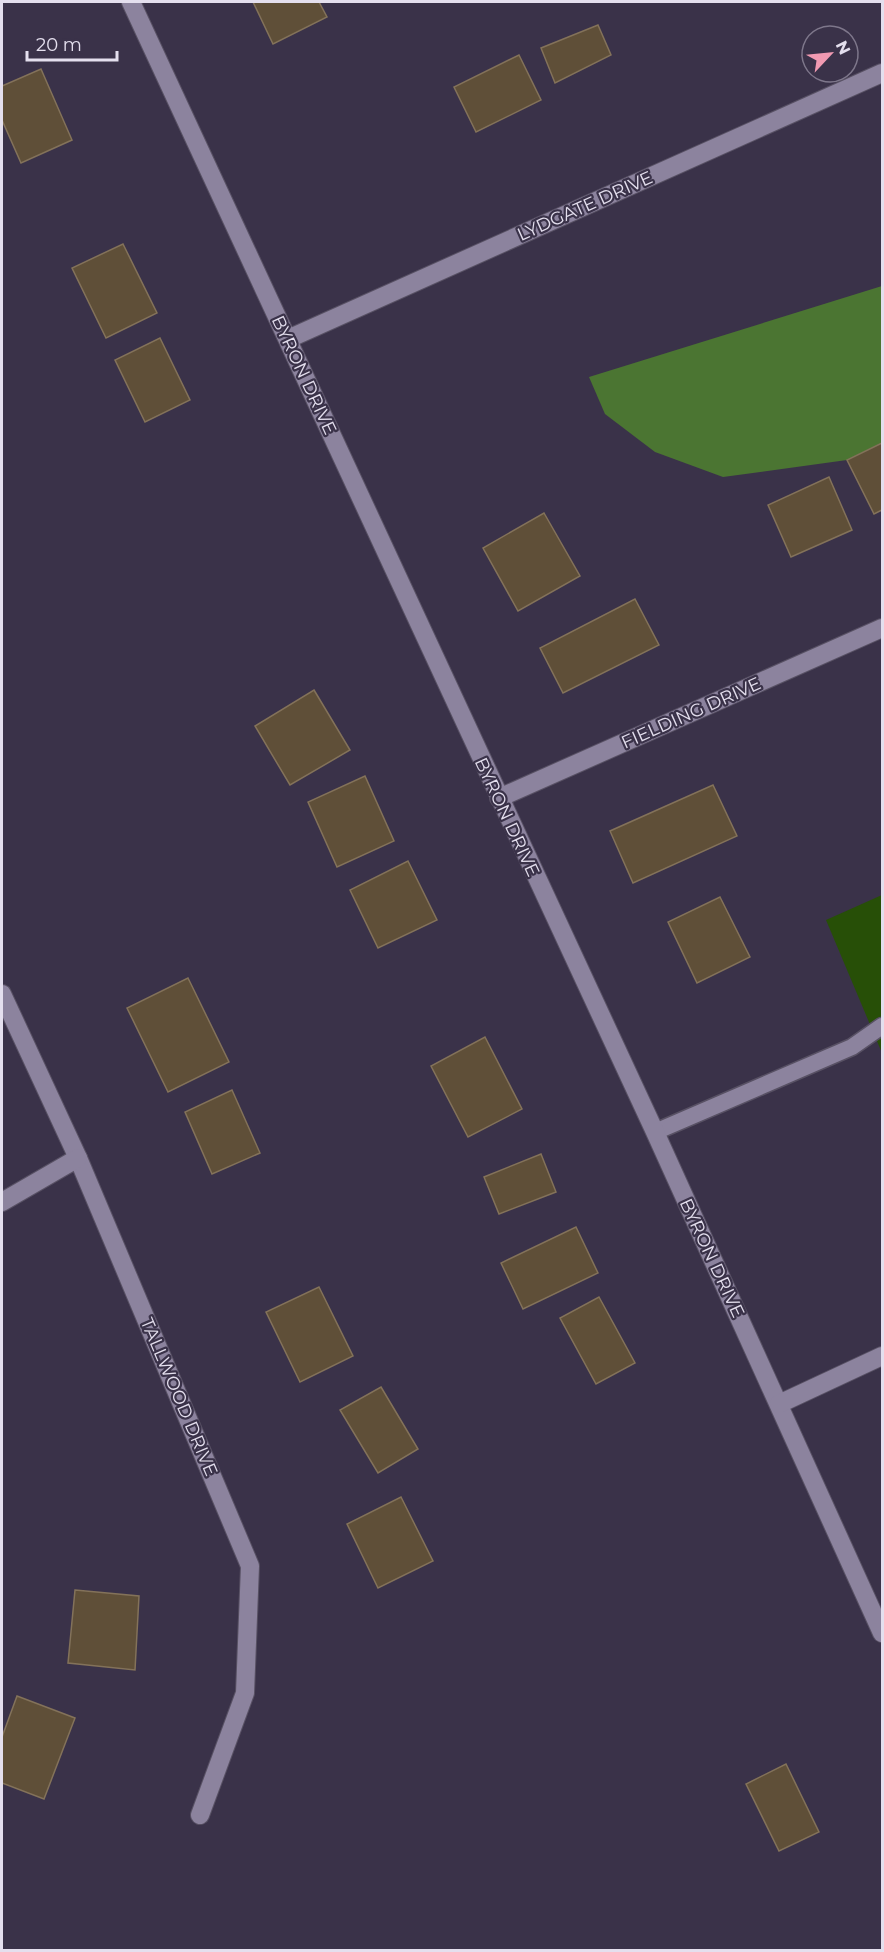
<svg xmlns="http://www.w3.org/2000/svg" width="884" height="1952" font-family="Montserrat,sans-serif">
	<style>
		.green { fill: #274f07 }
		.forest { fill: #4b7532 }
		.building { fill: #5f4f38; stroke: #83725a; stroke-width: 1.5 }
		.lines { fill: none; stroke-linecap: round; stroke-linejoin: round }
		.lane-casing { stroke: #585164; stroke-width: 19 }
		.street-casing { stroke: #585164; stroke-width: 20 }
		.lane { stroke: #8c839e; stroke-width: 16 }
		.street { stroke: #8c839e; stroke-width: 18 }
		.labels { text-anchor: middle; dominant-baseline: central; stroke-width: 4.5; stroke-linejoin: round; paint-order: stroke }
		.street-label { font-size: 18px; fill: #e4dfee; stroke: #3a3249 }
	</style>
	<rect width="100%" height="100%" fill="#3a3249"/>
	<path class="green" d="M882,895V1053L826,920Z"/>
	<path class="forest" d="M882,286V444L847,460L723,477L655,452L605,414L589,377Z"/>
	<g class="building">
		<path d="M253,2H319L327,17L273,44Z"/>
		<path d="M598,25L611,55L555,83L541,48Z"/>
		<path d="M519,55L541,100L476,132L454,87Z"/>
		<path d="M41,69L72,140L21,163L2,120V86Z"/>
		<path d="M123,244L157,313L106,338L72,268Z"/>
		<path d="M160,338L190,400L145,422L115,360Z"/>
		<path d="M882,443V510L874,514L847,460Z"/>
		<path d="M829,477L852,530L791,557L768,505Z"/>
		<path d="M544,513L580,576L518,611L483,548Z"/>
		<path d="M635,599L659,645L563,693L540,648Z"/>
		<path d="M314,690L350,750L290,785L255,726Z"/>
		<path d="M365,776L394,841L337,867L308,802Z"/>
		<path d="M713,785L737,836L633,883L610,831Z"/>
		<path d="M408,861L437,920L378,948L350,890Z"/>
		<path d="M720,897L750,957L697,983L668,922Z"/>
		<path d="M188,978L229,1062L168,1092L127,1008Z"/>
		<path d="M485,1037L522,1109L468,1137L431,1066Z"/>
		<path d="M232,1090L260,1153L212,1174L185,1112Z"/>
		<path d="M541,1154L556,1192L499,1214L484,1177Z"/>
		<path d="M576,1227L598,1273L523,1309L501,1263Z"/>
		<path d="M319,1287L353,1356L300,1382L266,1312Z"/>
		<path d="M599,1297L635,1363L596,1384L560,1318Z"/>
		<path d="M381,1387L418,1449L378,1473L340,1410Z"/>
		<path d="M401,1497L433,1561L378,1588L347,1524Z"/>
		<path d="M75,1590L139,1596L135,1670L68,1663Z"/>
		<path d="M17,1696L75,1718L44,1799L2,1783V1737Z"/>
		<path d="M786,1764L819,1832L779,1851L746,1784Z"/>
	</g>
	<g class="lines">
		<g class="lane-casing">
			<path id="lane" d="M655,1132L852,1047L882,1026"/>
		</g>
		<g class="street-casing">
			<g id="street">
				<path d="M131,2L655,1132L882,1633"/>
				<path d="M288,339L882,73"/>
				<path d="M499,798L882,628"/>
				<path d="M2,994L78,1158L250,1566L245,1693L200,1815"/>
				<path d="M2,1202L78,1158"/>
				<path d="M779,1404L882,1356"/>
			</g>
		</g>
		<use href="#lane" class="lane"/>
		<use href="#street" class="street"/>
	</g>
	<g class="labels">
		<g class="street-label">
			<text transform="translate(585 206) rotate(-24)">LYDGATE DRIVE</text>
			<text transform="translate(304 375) rotate(65)">BYRON DRIVE</text>
			<text transform="translate(691 713) rotate(-24)">FIELDING DRIVE</text>
			<text transform="translate(507 817) rotate(65)">BYRON DRIVE</text>
			<text transform="translate(712 1258) rotate(65)">BYRON DRIVE</text>
			<text transform="translate(179 1397) rotate(67)">TALLWOOD DRIVE</text>
		</g>
	</g>
	<rect width="884" height="1952" fill="none" stroke="#e4dfee" stroke-width="6"/>
	<g transform="translate(830 54) rotate(64)"><circle r="28" fill="#3a3249" stroke="#7e778b" stroke-width="1.5"/>
	<path d="M0-4.5L10 22L0 15L-10 22Z" fill="#f19ab2"/>
	<text y="-9" font-size="16" font-weight="bold" text-anchor="middle" fill="#e4dfee">N</text>
	</g>
	<path d="M27 51v9h90v-9" fill="none" stroke="#e4dfee" stroke-width="3"/>
	<text x="36" y="51" font-size="18" fill="#e4dfee" stroke="#3a3249" stroke-width="4.5" paint-order="stroke">20 m</text>
</svg>
